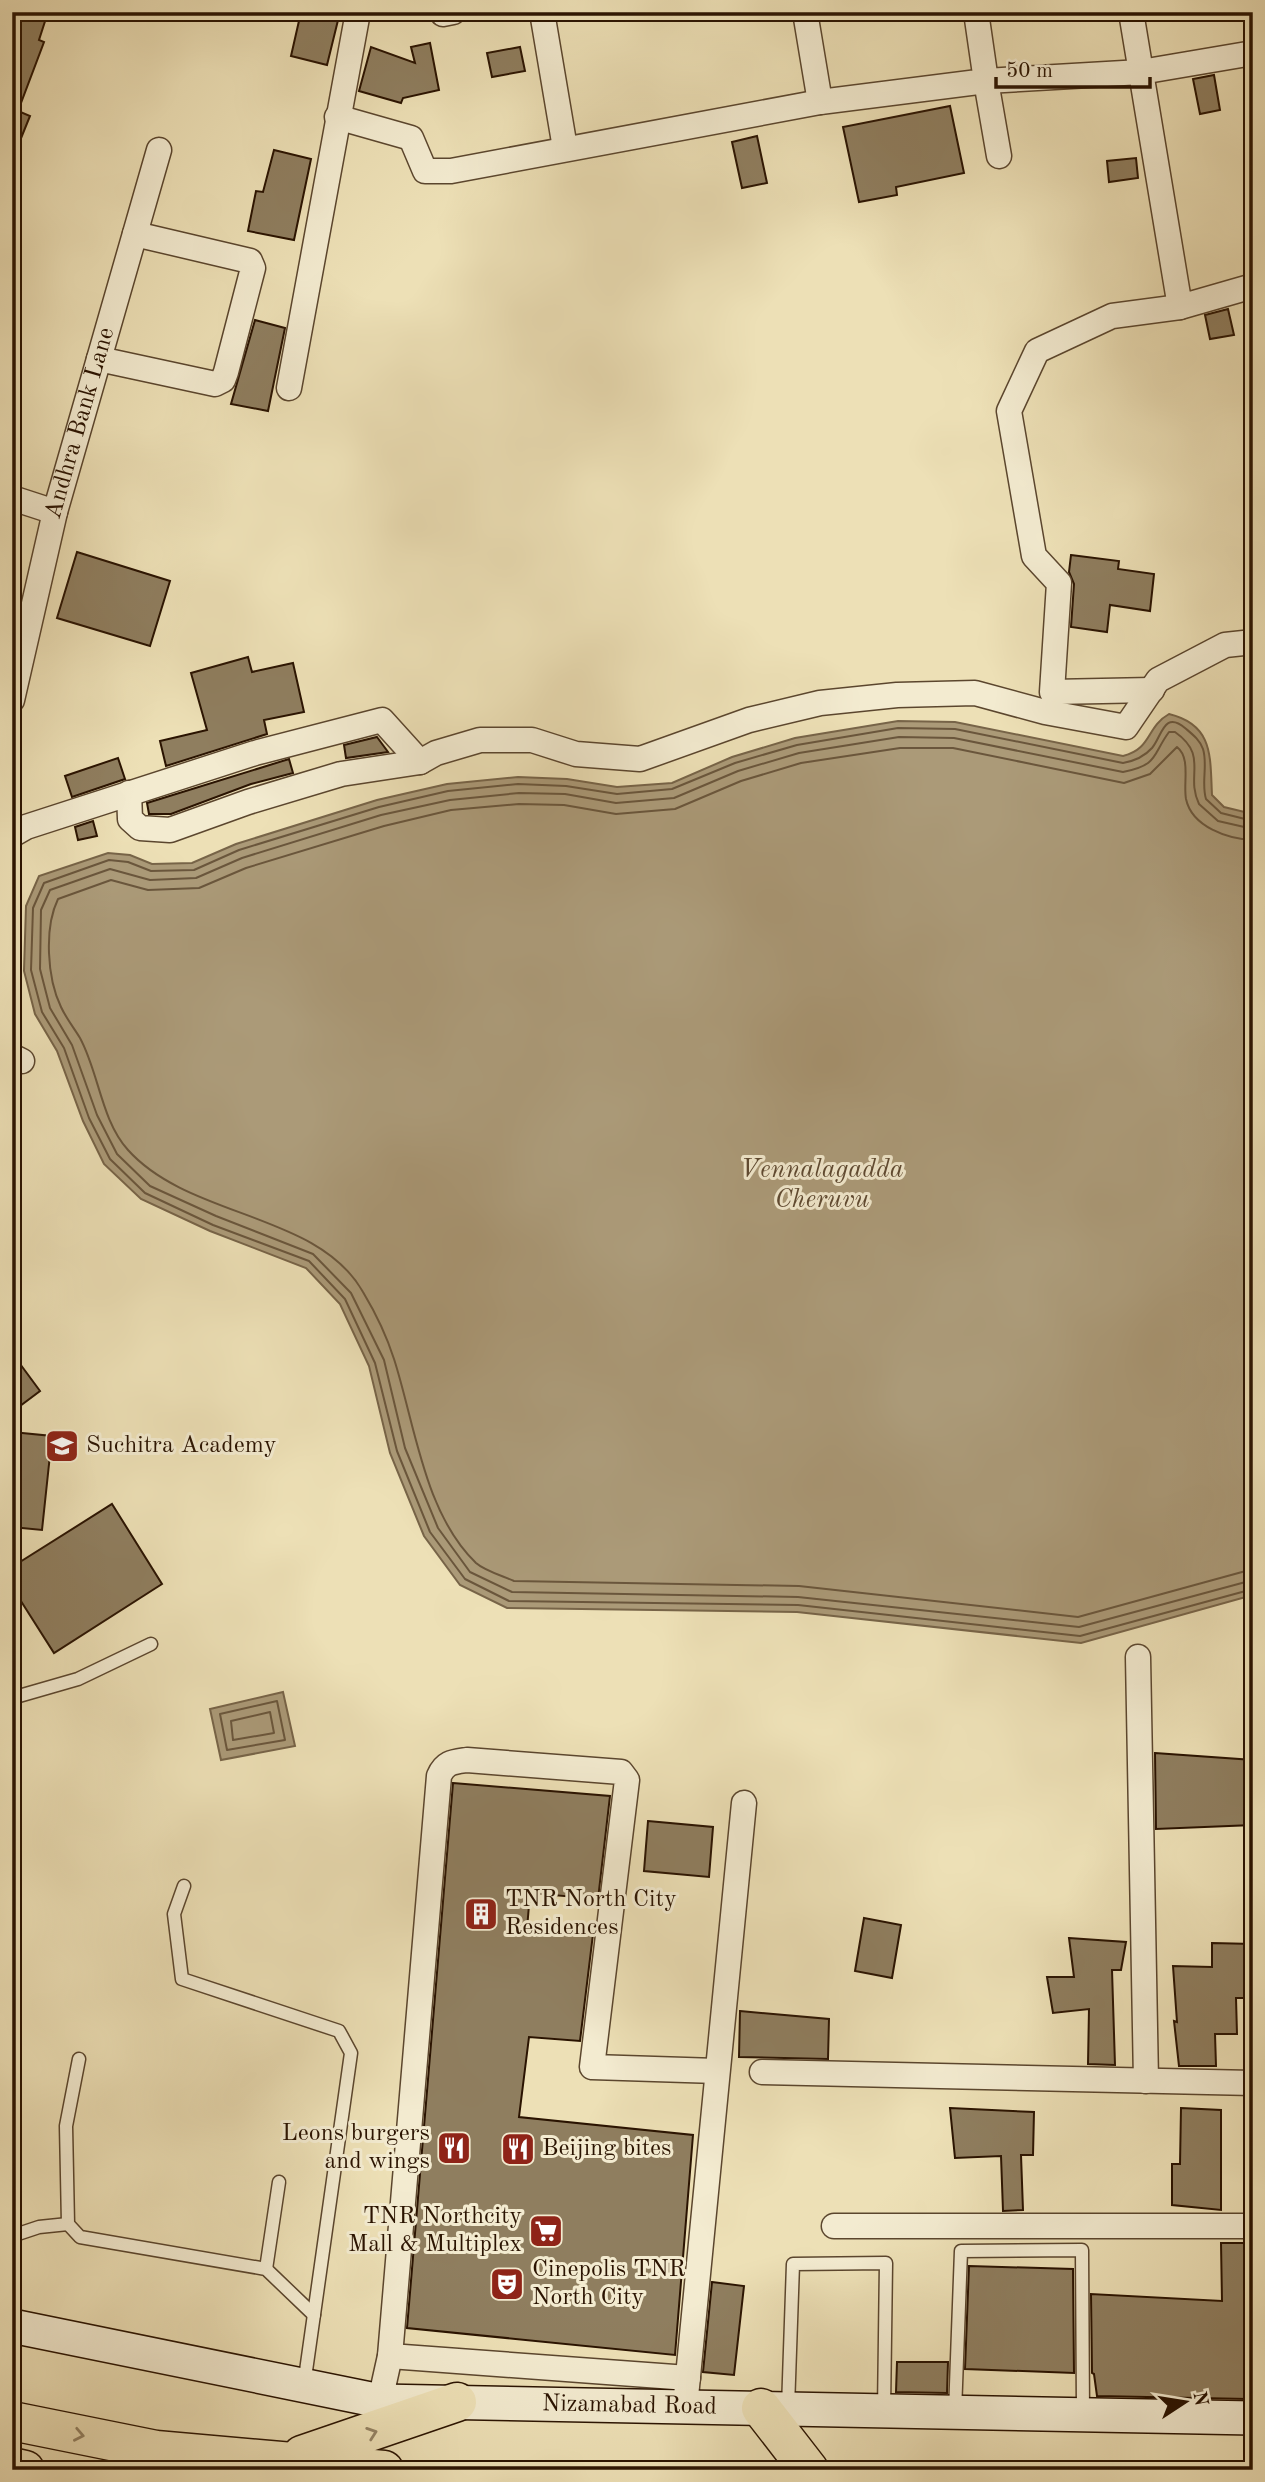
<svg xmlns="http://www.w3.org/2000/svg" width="1265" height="2482" font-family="'Old Standard TT',serif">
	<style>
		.water { fill: #ab9a78; stroke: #776448; stroke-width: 2 }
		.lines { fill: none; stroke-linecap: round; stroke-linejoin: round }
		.shore { stroke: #6a563c; stroke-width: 2 }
		.building { fill: #8f7e5f; stroke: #2a1301; stroke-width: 2 }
		.lane-casing { stroke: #5b462e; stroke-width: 15 }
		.street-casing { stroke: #5b462e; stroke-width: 27 }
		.secondary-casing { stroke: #2a1301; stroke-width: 36 }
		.highway-casing { stroke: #2a1301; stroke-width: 41 }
		.lane { stroke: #f3ebd0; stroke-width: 12 }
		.street { stroke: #f3ebd0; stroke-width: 24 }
		.secondary { stroke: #f3ebd0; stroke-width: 33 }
		.highway { stroke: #ede0b6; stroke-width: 38 }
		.oneway { stroke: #958465 }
		.labels { text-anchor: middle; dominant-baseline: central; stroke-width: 6; stroke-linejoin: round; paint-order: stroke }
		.street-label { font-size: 24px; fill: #2a1301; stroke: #f3ebd0 }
		.poi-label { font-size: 24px; fill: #2a1301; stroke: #f3ebd0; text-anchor: start }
		.water-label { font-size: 26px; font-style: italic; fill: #5e4931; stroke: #f3ebd0 }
	</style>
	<rect width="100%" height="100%" fill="#ede0b6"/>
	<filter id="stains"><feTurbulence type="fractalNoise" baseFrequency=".00286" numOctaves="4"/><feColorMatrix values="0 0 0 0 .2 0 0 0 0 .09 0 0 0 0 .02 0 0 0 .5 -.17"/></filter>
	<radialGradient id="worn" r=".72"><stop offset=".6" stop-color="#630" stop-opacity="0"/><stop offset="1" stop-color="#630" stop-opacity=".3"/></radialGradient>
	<g class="water">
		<path d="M1169,714C1214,725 1210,757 1212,795L1224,807L1253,814V1595L1081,1643L797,1612L507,1608L460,1585L424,1536L390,1453L369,1366L340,1304L306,1268L210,1231L141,1199L104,1164L83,1121L57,1051L35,1014L24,971L26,906L39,876L108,853L130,855L152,864L192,863L236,844L377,800L447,784L518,777L567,779L617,787L672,783L732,757L795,738L898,721L955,722L1123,756C1152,749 1146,727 1169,714Z"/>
		<path d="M283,1692L295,1746L221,1760L210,1709Z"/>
	</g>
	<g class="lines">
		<g class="shore">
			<path d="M1253,821L1221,813L1206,799C1201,783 1208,765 1203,749C1200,740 1192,734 1185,728C1164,710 1162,736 1152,748C1144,757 1134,761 1123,763L955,729L898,728L797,745L735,763L672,789L617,794L566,786L518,784L448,791L379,807L239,850L194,870L151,871L128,862L109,860L44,883L33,908L31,970L42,1012L64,1048L89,1118L110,1159L145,1193L213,1225L309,1261L345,1299L375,1363L397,1451L430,1532L465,1579L509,1601L798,1605L1080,1636L1253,1589"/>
			<path d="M1253,829L1218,821L1199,804C1185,775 1209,756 1175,732H1169C1152,755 1159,765 1123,772L954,738L899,737L799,753L738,771L674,798L616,803L565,794L519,793L450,800L381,815L242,858L196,878L150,880L110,869L50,890L41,910L40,969L50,1008L72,1045L97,1115L117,1154L150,1186L216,1216L313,1254L351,1293L384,1360L405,1448L438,1528L470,1572L512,1592L798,1597L1079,1627L1253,1580"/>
			<path d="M1253,840C1228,839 1192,827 1186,799C1183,783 1191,758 1177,747L1150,774L1124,783L953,748H900L801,763L741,781L675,809L616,814L564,805L519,804L451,810L384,826L246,868L199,888L148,890L111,880L58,899C44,928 47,978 61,1007C66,1018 74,1028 80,1038C99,1073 101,1120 128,1150C190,1219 318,1212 363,1292C375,1312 387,1337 394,1359C415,1424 424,1513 476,1563C485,1571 503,1576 514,1581L799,1586L1078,1617L1253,1569"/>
			<path d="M277,1701L285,1740L227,1750L220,1714Z"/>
			<path d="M270,1712L274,1733L233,1740L231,1721Z"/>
		</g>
	</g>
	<g class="building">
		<path d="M12,12H48L39,40L44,42L18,111L30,116L13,158Z"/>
		<path d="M301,12H340L327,65L291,56Z"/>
		<path d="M430,43L439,90L403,98L401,103L359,91L371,47L415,63L411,47Z"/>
		<path d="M520,47L525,71L492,77L487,53Z"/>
		<path d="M1214,75L1220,110L1200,114L1193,79Z"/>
		<path d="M950,106L964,173L896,187L897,195L859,202L843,127Z"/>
		<path d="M757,136L767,183L742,188L732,142Z"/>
		<path d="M274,150L311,159L294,240L248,231L256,191L263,192Z"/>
		<path d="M1136,158L1138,178L1109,182L1107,161Z"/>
		<path d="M1228,309L1234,335L1210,339L1205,315Z"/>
		<path d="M255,320L285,328L268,411L231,404Z"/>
		<path d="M77,552L170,581L150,646L57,618Z"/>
		<path d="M1071,555L1119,561L1118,569L1154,574L1150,611L1110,605L1107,632L1071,627L1074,584L1069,572Z"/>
		<path d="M248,657L252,672L293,663L304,712L264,720L267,734L166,766L160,741L207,730L191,673Z"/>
		<path d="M377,737L388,752L346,758L344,745Z"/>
		<path d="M118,758L125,779L72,797L65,776Z"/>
		<path d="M289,759L293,773L251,784L171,814H149L147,803Z"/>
		<path d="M93,821L97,836L78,840L75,827Z"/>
		<path d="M12,1353L40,1391L12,1412Z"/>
		<path d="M12,1432L52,1436L42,1530L12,1527Z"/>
		<path d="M112,1504L162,1584L54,1653L12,1587V1567Z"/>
		<path d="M1155,1753L1253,1760V1825L1156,1829Z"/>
		<path d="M453,1783L610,1796L598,1899L530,1893L527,1929L593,1934L580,2041L529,2037L519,2117L693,2135L675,2355L407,2328Z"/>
		<path d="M648,1821L713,1827L709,1877L644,1871Z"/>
		<path d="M864,1918L901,1925L892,1978L855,1971Z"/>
		<path d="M1069,1938L1126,1942L1121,1970H1112L1115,2065L1088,2064L1089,2009L1053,2013L1047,1977H1074Z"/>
		<path d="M1212,1943L1253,1944L1252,1998H1236L1237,2034H1215L1216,2066H1179L1174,2021L1177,2022L1173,1966L1212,1967Z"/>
		<path d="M740,2011L829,2019L828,2059L739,2057Z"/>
		<path d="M950,2108L1034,2112L1033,2155H1021L1023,2210L1003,2211L1001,2156L955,2158Z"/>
		<path d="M1181,2108L1221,2110V2210L1172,2205V2164H1180Z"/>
		<path d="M1221,2243H1253V2288H1245L1248,2399L1097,2396L1094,2374L1092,2373L1091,2294L1222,2301Z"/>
		<path d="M969,2266L1073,2269L1074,2373L965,2369Z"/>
		<path d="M712,2282L744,2286L734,2375L703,2372Z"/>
		<path d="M897,2362H948L947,2393L896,2392Z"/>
	</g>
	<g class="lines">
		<g class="lane-casing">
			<g id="lane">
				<path d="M12,1698L78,1679L151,1644"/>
				<path d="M184,1886L174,1914L182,1979L339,2031L351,2053L304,2385"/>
				<path d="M79,2059L66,2126L68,2224L80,2237L266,2269L314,2315"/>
				<path d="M12,2236L39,2227L68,2224"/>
				<path d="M266,2269L279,2182"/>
				<path d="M788,2408L793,2264L886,2263L884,2410"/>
				<path d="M955,2412L961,2251L1082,2250L1083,2412"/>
			</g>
		</g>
		<g class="street-casing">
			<g id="street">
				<path d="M542,12L565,148"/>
				<path d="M805,12L820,102"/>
				<path d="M1131,12L1180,307L1253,286"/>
				<path d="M443,14L453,12"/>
				<path d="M337,117L411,138L425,171H451L820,102L986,81L976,12"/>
				<path d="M999,156L986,81L1141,72L1253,53"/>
				<path d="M99,359L215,384L223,380L226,372L253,268L250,261L135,234"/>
				<path d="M289,388L358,12"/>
				<path d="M12,498L55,512"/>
				<path d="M1152,690L1052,692L1059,583L1034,556L1009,411L1037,351L1112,316L1180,307"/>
				<path id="s1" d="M12,700L55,512L159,150"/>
				<path d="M129,793L130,819L140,828L170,830L248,802L341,774L420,762L436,753L480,740H532L576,754L640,759L749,720L820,703L897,695L975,693L1045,712L1126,727L1158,680L1225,645L1253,642"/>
				<path d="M12,835L26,827L255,753L382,720L420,762"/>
				<path d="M12,1056L22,1061"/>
				<path d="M1138,1657L1146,2081"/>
				<path d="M762,2072L1253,2083"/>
				<path d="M834,2226H1253"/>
				<path d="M390,2356L688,2378"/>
				<path d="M380,2401L390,2356L439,1776C445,1762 453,1762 467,1760L621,1772L627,1780L592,2067L717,2071"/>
				<path d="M685,2407L744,1803"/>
			</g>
		</g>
		<g class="secondary-casing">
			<g id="secondary">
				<path id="s2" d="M12,2326L380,2401L1253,2418"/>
			</g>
		</g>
		<g class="highway-casing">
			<g id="highway">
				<path d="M761,2408L809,2470"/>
				<path d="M12,2421L156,2450L384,2470"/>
				<path d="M302,2455L457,2402"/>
				<path d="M12,2467L25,2470"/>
			</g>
		</g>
		<use href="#lane" class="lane"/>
		<use href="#street" class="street"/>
		<use href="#secondary" class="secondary"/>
		<use href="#highway" class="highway"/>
	</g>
	<defs><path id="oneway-chevron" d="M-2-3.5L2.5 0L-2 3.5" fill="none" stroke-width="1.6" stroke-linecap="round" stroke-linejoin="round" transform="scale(1.75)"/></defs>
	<g class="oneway">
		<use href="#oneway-chevron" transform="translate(372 2433) rotate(-19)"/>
		<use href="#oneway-chevron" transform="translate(79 2435) rotate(11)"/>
	</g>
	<defs>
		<g id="school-square" transform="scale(1.75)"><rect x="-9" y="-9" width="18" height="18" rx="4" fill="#8f2418" stroke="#f3ebd0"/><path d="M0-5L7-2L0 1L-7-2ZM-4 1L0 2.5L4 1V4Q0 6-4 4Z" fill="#fff"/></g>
		<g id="building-square" transform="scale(1.75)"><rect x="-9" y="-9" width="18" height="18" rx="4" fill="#8f2418" stroke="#f3ebd0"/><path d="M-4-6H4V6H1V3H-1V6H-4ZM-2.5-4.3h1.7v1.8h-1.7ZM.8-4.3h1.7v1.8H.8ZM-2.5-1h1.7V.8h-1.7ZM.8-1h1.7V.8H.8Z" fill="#fff"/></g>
		<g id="restaurant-square" transform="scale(1.75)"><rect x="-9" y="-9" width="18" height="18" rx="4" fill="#8f2418" stroke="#f3ebd0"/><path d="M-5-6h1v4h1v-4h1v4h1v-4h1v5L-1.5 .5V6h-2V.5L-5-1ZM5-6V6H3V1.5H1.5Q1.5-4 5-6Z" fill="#fff"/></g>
		<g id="supermarket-square" transform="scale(1.75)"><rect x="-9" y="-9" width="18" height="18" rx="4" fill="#8f2418" stroke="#f3ebd0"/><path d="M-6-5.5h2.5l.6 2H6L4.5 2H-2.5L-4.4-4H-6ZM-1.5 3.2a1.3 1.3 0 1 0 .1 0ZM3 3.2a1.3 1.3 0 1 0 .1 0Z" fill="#fff"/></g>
		<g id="theatre-square" transform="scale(1.75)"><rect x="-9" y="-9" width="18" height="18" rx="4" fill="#8f2418" stroke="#f3ebd0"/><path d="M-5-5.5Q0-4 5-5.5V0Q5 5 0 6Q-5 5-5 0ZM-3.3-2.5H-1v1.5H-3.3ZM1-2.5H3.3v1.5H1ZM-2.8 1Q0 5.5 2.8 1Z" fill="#fff"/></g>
	</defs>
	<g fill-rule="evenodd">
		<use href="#school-square" x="62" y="1446"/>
		<use href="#building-square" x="481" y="1914"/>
		<use href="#restaurant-square" x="454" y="2148"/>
		<use href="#restaurant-square" x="518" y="2149"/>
		<use href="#supermarket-square" x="546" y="2231"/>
		<use href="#theatre-square" x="507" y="2284"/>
	</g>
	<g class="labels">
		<g class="street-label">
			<text stroke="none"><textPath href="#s1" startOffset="285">Andhra Bank Lane</textPath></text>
			<text stroke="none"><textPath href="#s2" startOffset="625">Nizamabad Road</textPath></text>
		</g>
		<g class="poi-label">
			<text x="86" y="1446">Suchitra Academy</text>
			<text x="505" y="1900">TNR North City<tspan x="505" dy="28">Residences</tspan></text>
			<text x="430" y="2134" text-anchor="end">Leons burgers<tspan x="430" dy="28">and wings</tspan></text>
			<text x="542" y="2149">Beijing bites</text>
			<text x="522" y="2217" text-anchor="end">TNR Northcity<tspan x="522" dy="28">Mall &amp; Multiplex</tspan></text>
			<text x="532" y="2270">Cinepolis TNR<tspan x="532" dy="28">North City</tspan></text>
		</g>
		<g class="water-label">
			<text x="822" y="1170">Vennalagadda<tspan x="822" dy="30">Cheruvu</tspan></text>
		</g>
	</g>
	<rect width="1265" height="2482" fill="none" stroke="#ede0b6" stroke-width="42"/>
	<rect x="14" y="14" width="1237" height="2454" fill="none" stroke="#2a1301" stroke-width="3.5"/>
	<rect x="21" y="21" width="1223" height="2440" fill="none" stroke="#2a1301" stroke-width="2"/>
	<g transform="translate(1185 2402) rotate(78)" stroke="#f3ebd0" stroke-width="5" paint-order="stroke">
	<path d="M0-5L12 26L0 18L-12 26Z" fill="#2a1301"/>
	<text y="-10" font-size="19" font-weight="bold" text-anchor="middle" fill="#2a1301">N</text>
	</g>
	<path d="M996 77v10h154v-10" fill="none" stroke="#2a1301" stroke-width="3.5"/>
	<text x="1006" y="77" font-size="21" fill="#2a1301" stroke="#f3ebd0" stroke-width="5" paint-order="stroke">50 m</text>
	<rect width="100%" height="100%" filter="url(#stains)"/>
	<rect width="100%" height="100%" fill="url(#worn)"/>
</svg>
